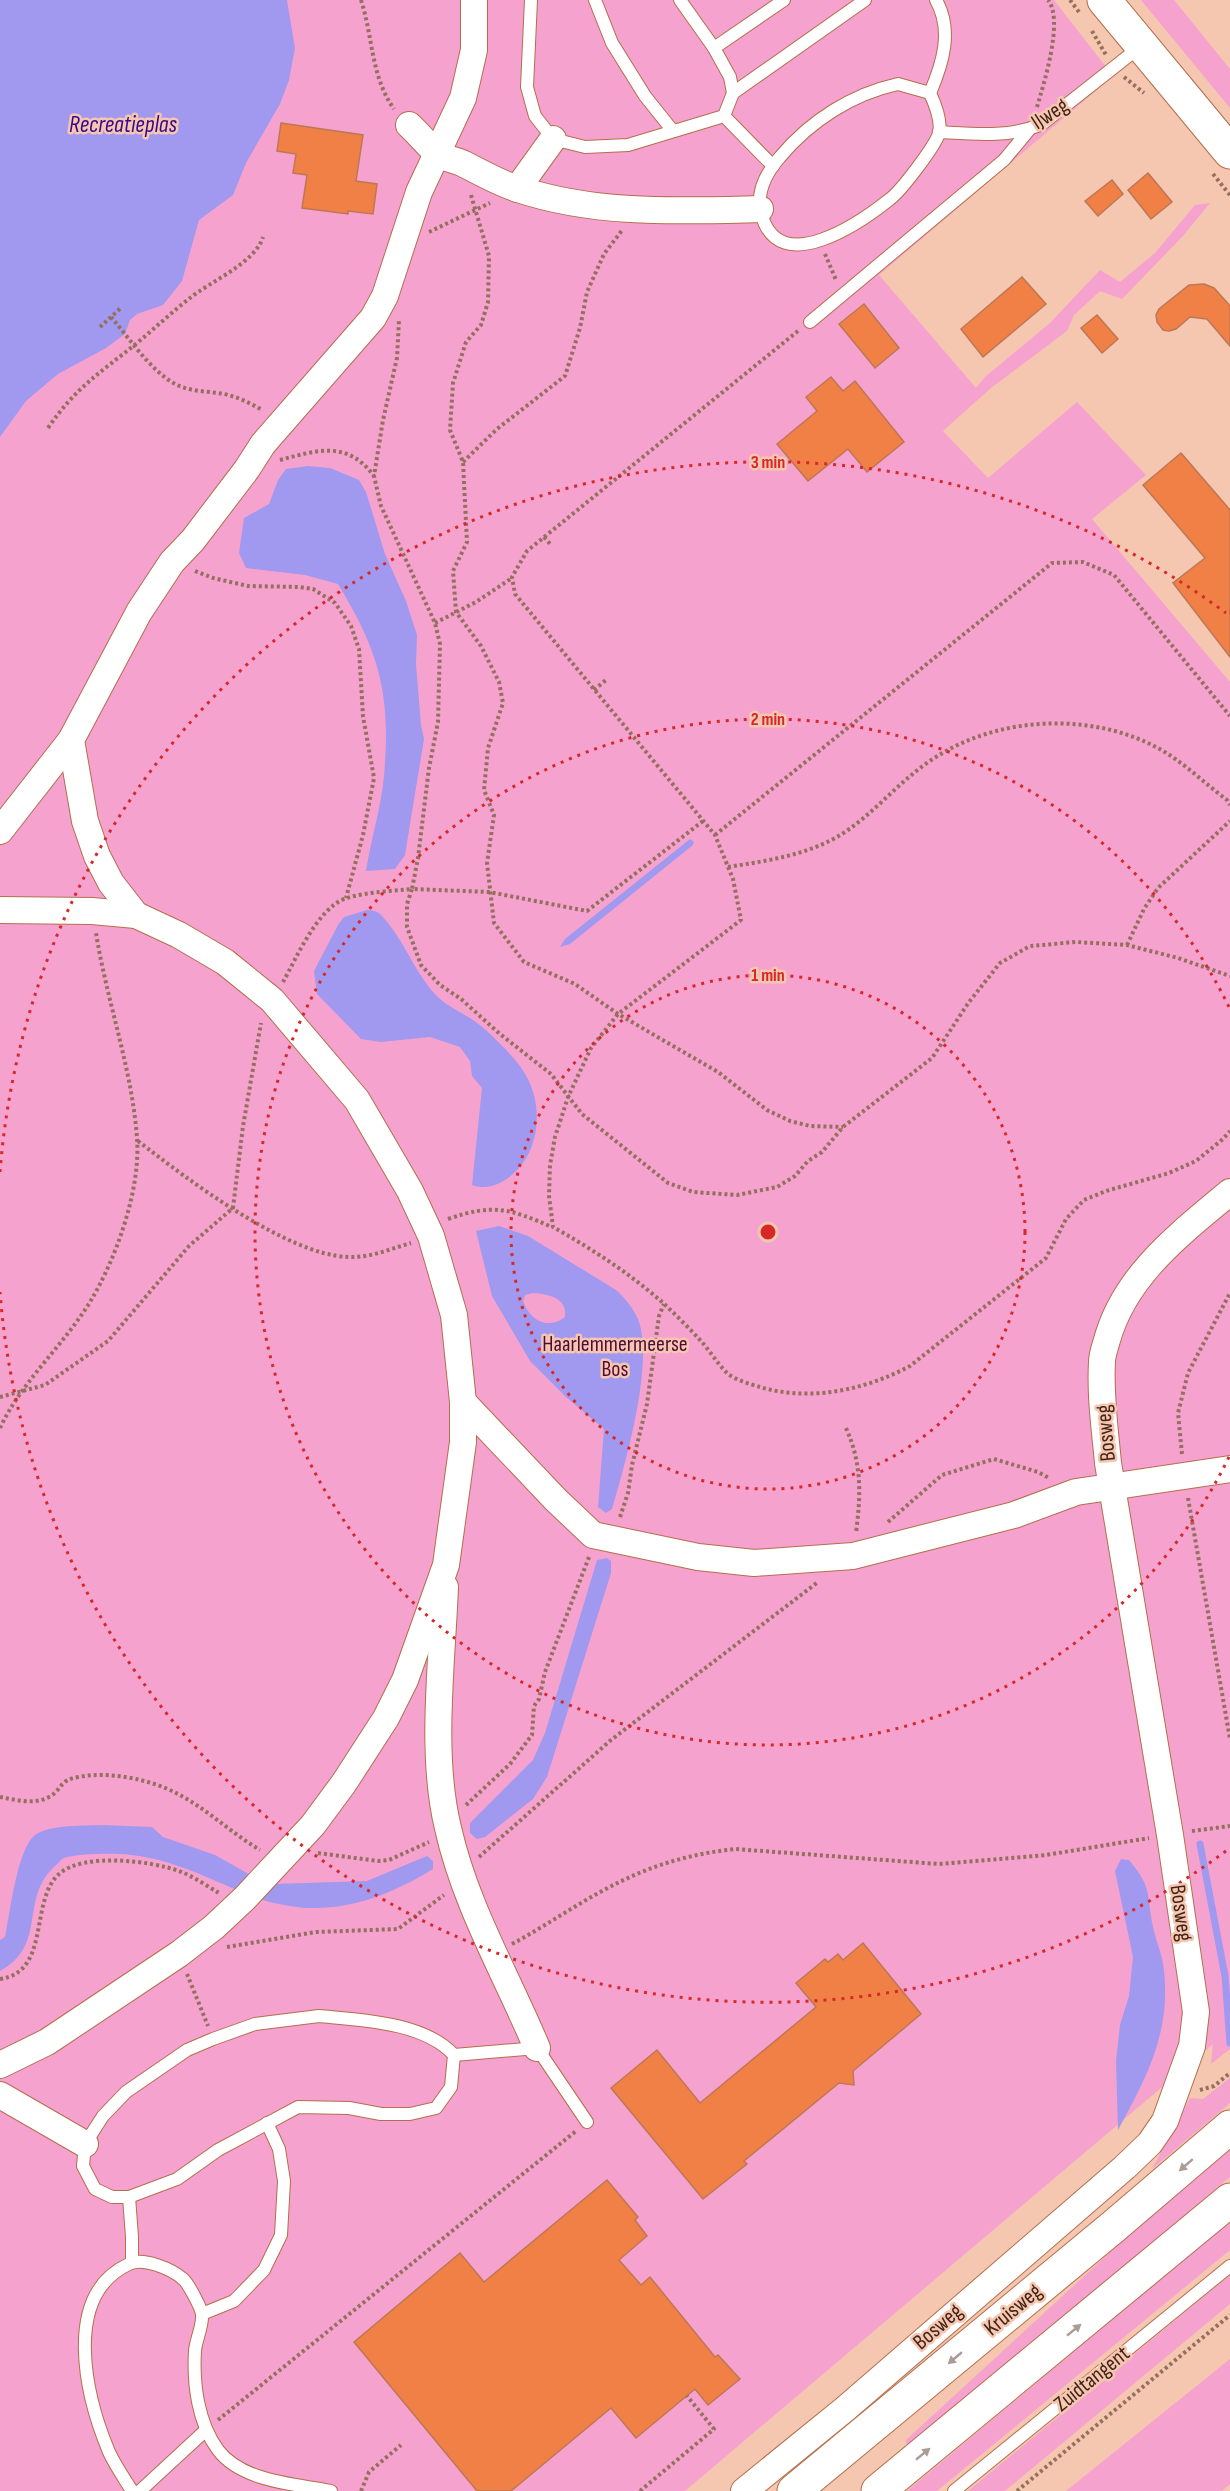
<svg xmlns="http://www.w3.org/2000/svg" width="1230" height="2491" font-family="'Sofia Sans Condensed',sans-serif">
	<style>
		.green { fill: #f6a2cf }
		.water { fill: #a099ef; fill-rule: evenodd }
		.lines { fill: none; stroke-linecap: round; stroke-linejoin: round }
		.stream { stroke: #a099ef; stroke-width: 7 }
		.building { fill: #f08046; stroke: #be7754; stroke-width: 1.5 }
		.lane-casing { stroke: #b46e4b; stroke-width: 14 }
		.street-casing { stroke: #b46e4b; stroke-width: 28 }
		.secondary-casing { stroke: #b46e4b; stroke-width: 35 }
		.highway-casing { stroke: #b46e4b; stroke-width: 35 }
		.path { stroke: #956f5e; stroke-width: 4; stroke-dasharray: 3 3; stroke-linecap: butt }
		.lane { stroke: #fff; stroke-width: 12 }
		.street { stroke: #fff; stroke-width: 26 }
		.secondary { stroke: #fff; stroke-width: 33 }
		.highway { stroke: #fff; stroke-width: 33 }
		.oneway { fill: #aa9c96 }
		.ring { fill: none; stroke: #d62828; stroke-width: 3; stroke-dasharray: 3 6 }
		.labels { text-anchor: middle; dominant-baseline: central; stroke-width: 5; stroke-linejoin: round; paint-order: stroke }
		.street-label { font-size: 22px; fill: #422416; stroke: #f5c6b0 }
		.park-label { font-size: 22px; fill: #500a38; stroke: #f5c6b0 }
		.water-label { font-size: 24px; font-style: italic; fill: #38088d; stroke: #f5c6b0 }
		.centre { fill: #d62828; stroke: #f5c6b0; stroke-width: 3 }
		.ring-label { font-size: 18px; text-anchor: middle; font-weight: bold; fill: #d62828; stroke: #f5c6b0; stroke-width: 5; stroke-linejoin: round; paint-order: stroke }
	</style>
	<rect width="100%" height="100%" fill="#f5c6b0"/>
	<g class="green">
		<path d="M0,0H1054L1113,76L879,275L976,388L985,377L1050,323L1100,270L1120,282L1155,253L1195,205L1210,203L1183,236L1122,299L1100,291L1074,315L1067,331L991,388L943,431L988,478L1077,402L1146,475L1092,519L1230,682V2049L1211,2064L1213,2044L685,2491H0Z"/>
		<path d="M1141,0H1174L1230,69V108Z"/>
		<path d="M1230,2078V2103L1152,2169L1190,2098L1203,2099Z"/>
		<path d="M1230,2142V2177L908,2448L906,2440Z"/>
		<path d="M1230,2221V2250L937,2491H907Z"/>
		<path d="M1230,2275V2304L1005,2491H968Z"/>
		<path d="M1230,2359V2484L1222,2491H1066Z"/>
	</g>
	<g class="water">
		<path d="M0,0H287L295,48L289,80L280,104L246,163L233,195L199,220L182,281L163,305L137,314L130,320L125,334L106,348L58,374L26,401L0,437Z"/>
		<path d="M308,466L330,468L359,480L366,492L385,554L406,601L417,635L416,664L421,725L424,739L405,855L395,869L366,871C371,839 381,808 384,776C391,695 380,653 338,584L305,575L246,568L239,553L244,518L269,504L278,480L286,469Z"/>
		<path d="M690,839L694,842L693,845L570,944L560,947L565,939Z"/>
		<path d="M367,910C372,910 376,911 380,914C402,936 413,969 434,993C447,1008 466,1013 481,1026C491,1034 516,1059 522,1069C543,1099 542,1144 517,1170C505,1183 489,1191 472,1185L482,1088L472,1076L470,1061L460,1047L430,1037L381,1042L361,1039L317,994L314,971L338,925L344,917Z"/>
		<path d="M499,1226L528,1236L616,1290C625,1298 633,1308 638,1319C655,1361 625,1465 612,1509L606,1513L598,1507L604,1429L566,1397L530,1361L492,1296L476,1231ZM533,1293C548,1294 568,1298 565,1317C547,1331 529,1319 523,1301L525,1295Z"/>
		<path d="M607,1558L611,1561V1573L547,1777L533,1799L485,1837L477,1839L470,1833V1823L533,1760L545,1733L597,1560Z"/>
		<path d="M104,1825L152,1827L163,1837L215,1855L254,1877L274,1884L367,1881L427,1856L433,1861V1869C369,1908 311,1922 239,1891C199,1874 164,1856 119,1854C107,1853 74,1854 64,1858C61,1859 57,1865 54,1867C19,1900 48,1945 0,1971V1940L5,1937C10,1914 17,1849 35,1835C50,1824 86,1826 104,1825Z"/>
		<path d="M1121,1859L1129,1860C1153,1889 1146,1893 1153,1927C1156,1941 1163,1956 1164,1971C1171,2032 1146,2079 1118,2130L1116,2061L1120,2025L1129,1996L1133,1957L1115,1871Z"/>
	</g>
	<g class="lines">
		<path class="stream" d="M1200,1844L1225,1976L1230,2043"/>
	</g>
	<g class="building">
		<path d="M281,123L363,135L356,181L377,184L373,214L348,211V214L302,208L307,175L293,173L296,154L277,151Z"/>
		<path d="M1148,173L1172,202L1151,219L1128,190Z"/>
		<path d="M1112,180L1123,194L1098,216L1085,201Z"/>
		<path d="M1022,277L1046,304L983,357L961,329Z"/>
		<path d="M1204,284L1214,288L1230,306V346L1207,319L1190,317L1176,329L1169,331L1163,330L1157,322L1156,315L1159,309L1189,285Z"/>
		<path d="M864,304L899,348L875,368L839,324Z"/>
		<path d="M1097,315L1118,339L1102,353L1081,328Z"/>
		<path d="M831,377L843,391L855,381L904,442L867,472L848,449L808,481L777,444L817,411L806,397Z"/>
		<path d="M1181,453L1230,510V657L1173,583L1205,558L1143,485Z"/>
		<path d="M863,1943L921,2014L853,2071L854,2085L839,2083L744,2161L747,2164L703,2199L611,2088L657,2050L700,2103L816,2007L796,1983L825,1959L828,1962L838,1954L843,1960Z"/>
		<path d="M607,2180L638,2217L635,2220L647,2236L619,2260L641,2285L650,2277L715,2357L718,2355L740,2379L708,2405L695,2389L636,2438L611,2408L511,2491H477L354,2342L460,2253L484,2282Z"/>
	</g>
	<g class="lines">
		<g class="lane-casing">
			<g id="lane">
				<path d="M531,0L527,87L535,116L553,139L585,147L628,145L724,116L733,93L865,0"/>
				<path d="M595,0L612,43L645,96L673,131"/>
				<path d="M680,0L714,48L784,0"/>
				<path d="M714,48L730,77L733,93"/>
				<path d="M898,84L930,93C935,104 942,121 939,133C936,145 901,191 890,199C860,223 780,278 762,216C755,194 766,173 780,157C810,121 852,94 898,84Z"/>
				<path d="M930,93C943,63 953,30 936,0"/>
				<path d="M724,116L773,166"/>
				<path d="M939,132C974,134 1010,138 1042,124L1141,46"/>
				<path d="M810,322L1004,160L1029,130"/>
				<path d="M319,2016C361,2020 424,2022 454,2055L451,2087L436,2108L410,2114H381L349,2108L298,2107L218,2150L177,2179L129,2197H112L95,2189L83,2166L85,2144L103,2116L126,2092L187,2050L213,2039L255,2024Z"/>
				<path d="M454,2055L537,2048L587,2122"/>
				<path d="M129,2197L132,2237V2262"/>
				<path d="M202,2314L234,2301L264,2270L281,2235L284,2181L279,2149L267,2123"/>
				<path d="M132,2491C124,2478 115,2465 109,2452C86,2397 61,2295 129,2264C143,2257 172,2269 183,2279C188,2283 202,2309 202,2315C203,2326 196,2339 195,2351C193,2384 198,2423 218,2450C242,2482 296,2484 331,2491"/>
				<path d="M140,2491L206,2430"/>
				<path d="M954,2491L1230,2266"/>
			</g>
		</g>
		<g class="street-casing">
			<g id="street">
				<path d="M409,125C418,133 430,148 438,154C446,159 456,160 464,164C482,173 499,183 518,189C596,215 679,211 760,209"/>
				<path d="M517,189L553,139"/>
				<path d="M0,831L71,740L139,612L172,562L193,540L247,469L263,444L373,318L385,296L419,192L463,98L474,50V0"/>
				<path d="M0,910L92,911L136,915"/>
				<path d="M463,1402L556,1500L593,1535L698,1557L754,1563L853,1556L1014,1515L1076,1492L1230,1469"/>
				<path d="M445,1587C442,1663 430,1755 448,1828C465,1905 507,1976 537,2048"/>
				<path d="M0,2065L47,2042L179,1954L214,1927L245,1898L313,1825L344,1783L386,1718L405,1680L446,1565L463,1442V1402L454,1315L431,1236L410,1191L357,1100L272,1000L225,962L179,935L136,915L111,883L97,856L85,821L71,740"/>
				<path d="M0,2095L85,2144"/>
				<path d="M744,2491L845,2409L1125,2167L1150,2143L1165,2121L1192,2046L1196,2012L1170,1835L1108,1463C1105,1430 1100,1396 1102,1362C1102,1355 1105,1347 1107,1340C1125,1275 1180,1234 1230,1192"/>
			</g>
		</g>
		<g class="secondary-casing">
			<path id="secondary" d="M1104,0L1230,152"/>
		</g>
		<g class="highway-casing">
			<g id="highway">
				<path d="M794,2491L1113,2227L1230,2127"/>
				<path d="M878,2491L1230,2200"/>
			</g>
		</g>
		<g class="path">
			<path d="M361,0C373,37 371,77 394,109"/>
			<path d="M1070,0L1079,12"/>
			<path d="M1092,31L1106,55"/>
			<path d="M1124,77L1144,93"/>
			<path d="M1037,107C1044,83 1064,20 1048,0"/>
			<path d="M1213,174L1230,195"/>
			<path d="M471,195L489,256L488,302L481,325L466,342L453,383L450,430L463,462L467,542L453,571L456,612L481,646L499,682L503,703L488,748L484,790L494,815L487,863L494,923L524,962L575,984L618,1014L718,1072L767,1110L790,1121L810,1126L843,1127"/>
			<path d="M429,232L490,203"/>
			<path d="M825,254L836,280"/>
			<path d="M111,317C130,339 149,369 175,384C190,392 208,391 224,394C238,397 250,403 262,410"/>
			<path d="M100,327L122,307"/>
			<path d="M798,331L527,551L512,577L515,594L715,835L733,879L741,920L618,1014L591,1048L568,1097L555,1137L550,1165L549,1196L553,1227C592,1249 629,1273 662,1302C675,1314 689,1328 701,1341C710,1351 717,1363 727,1373C735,1380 750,1384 760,1387C810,1402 865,1390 910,1366L1046,1258L1066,1219L1084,1200L1106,1191L1169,1173L1196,1161L1223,1139L1230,1131"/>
			<path d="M48,428C76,387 100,373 137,343C155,328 172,312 190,298C211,281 255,263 263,237"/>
			<path d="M280,460C318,450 347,440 374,476"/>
			<path d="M463,462L497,429L565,376L580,328L587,292L604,254L623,229"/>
			<path d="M544,537L551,545"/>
			<path d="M195,571L213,578L248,586L299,587L313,589L335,603L351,626L359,649L363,716L374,778L363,835L346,898"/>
			<path d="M435,623L476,602L512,578"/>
			<path d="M594,690L606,680"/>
			<path d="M703,821L587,911L489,892L412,889L407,904V927L421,965L440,985L461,999L500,1034L551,1074L582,1114L668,1183L693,1192L737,1195L777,1187L795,1176L808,1161L822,1152L843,1127L932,1058L969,1002L1000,963L1030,946L1076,942L1127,945L1178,958L1230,976"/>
			<path d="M715,835L1052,563L1083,562L1114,575L1230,716"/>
			<path d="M728,867C765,861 803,856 837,837C873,816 900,779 936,757C998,717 1088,712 1154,746C1180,759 1203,782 1227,800L1230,805"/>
			<path d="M1127,945L1144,909L1158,888L1230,821"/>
			<path d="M283,982C297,957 318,907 347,898C367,892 391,891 412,889L418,858L429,768L438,722L440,644L435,623L381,506L374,476L383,420L397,358L399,320"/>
			<path d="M138,1141C187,1179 287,1255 348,1257C370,1258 390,1249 411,1243"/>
			<path d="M448,1219C494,1203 510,1209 552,1227"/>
			<path d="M0,1397L45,1385L108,1341L189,1246L233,1208L243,1126L261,1023"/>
			<path d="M0,1428C22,1381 63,1346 90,1302C116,1259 141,1189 137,1138C132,1069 107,1002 96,933"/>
			<path d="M846,1428C862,1464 861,1494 856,1533"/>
			<path d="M1182,1454L1178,1413L1188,1373L1230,1293"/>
			<path d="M1188,1498L1230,1739"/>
			<path d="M620,1517L628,1493L632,1465L647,1404L659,1316L664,1304"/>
			<path d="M888,1522L942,1475L994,1459L1038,1472L1049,1478"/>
			<path d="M0,1797C16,1800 34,1805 49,1797C62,1790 59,1780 78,1777C109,1771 149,1779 176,1793C206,1808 231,1833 260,1850"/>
			<path d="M466,1805L510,1764L532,1735L534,1706L539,1699L545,1672L589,1557"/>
			<path d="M1192,1831L1230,1826"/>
			<path d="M318,1853L378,1861L389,1860L429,1842"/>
			<path d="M479,1857L611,1740L818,1582"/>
			<path d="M512,1944C551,1923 588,1896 628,1878C662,1862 698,1853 735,1849L939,1864L1046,1855L1149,1838"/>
			<path d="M227,1947L316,1932L398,1929L444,1895"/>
			<path d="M187,1974L208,2026"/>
			<path d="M0,1979C51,1972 29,1901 59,1874C84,1852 151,1861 179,1871C193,1876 207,1886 219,1893"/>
			<path d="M1200,2090L1214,2086L1230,2073"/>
			<path d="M218,2420L576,2131"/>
			<path d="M361,2491L369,2472L401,2445"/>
			<path d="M640,2491L714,2429L687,2396"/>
			<path d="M1017,2491L1230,2315"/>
		</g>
		<use href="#lane" class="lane"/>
		<use href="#street" class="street"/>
		<use href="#secondary" class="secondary"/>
		<use href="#highway" class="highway"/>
	</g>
	<defs><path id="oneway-solid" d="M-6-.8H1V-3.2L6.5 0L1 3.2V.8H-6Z" transform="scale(1.5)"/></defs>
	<g class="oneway">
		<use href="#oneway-solid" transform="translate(1186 2165) rotate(139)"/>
		<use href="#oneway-solid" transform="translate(1074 2330) rotate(-39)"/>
		<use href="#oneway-solid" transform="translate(955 2358) rotate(140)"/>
		<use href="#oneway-solid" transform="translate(923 2454) rotate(-39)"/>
	</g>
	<g class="ring">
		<circle cx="768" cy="1232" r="257"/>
		<path d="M1229 1457A513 513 0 1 1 1229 1007"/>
		<path d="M1226 1851A770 770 0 0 1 0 1292M0 1172A770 770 0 0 1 1226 613"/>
	</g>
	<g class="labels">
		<g class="street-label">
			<text transform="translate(1050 114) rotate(-33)">IJweg</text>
			<text transform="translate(1106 1433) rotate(-95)">Bosweg</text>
			<text transform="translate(1181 1913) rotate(82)">Bosweg</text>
			<text transform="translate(1013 2310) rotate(-40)">Kruisweg</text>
			<text transform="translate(938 2327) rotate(-41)">Bosweg</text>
			<text transform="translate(1092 2379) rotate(-39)">Zuidtangent</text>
		</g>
		<g class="park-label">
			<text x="615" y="1344">Haarlemmermeerse<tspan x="615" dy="25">Bos</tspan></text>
		</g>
		<g class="water-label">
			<text x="123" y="124">Recreatieplas</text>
		</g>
	</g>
	<circle cx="768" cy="1232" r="9" class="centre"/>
	<g class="ring-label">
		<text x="768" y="468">3 min</text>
		<text x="768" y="725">2 min</text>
		<text x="768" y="981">1 min</text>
	</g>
</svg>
